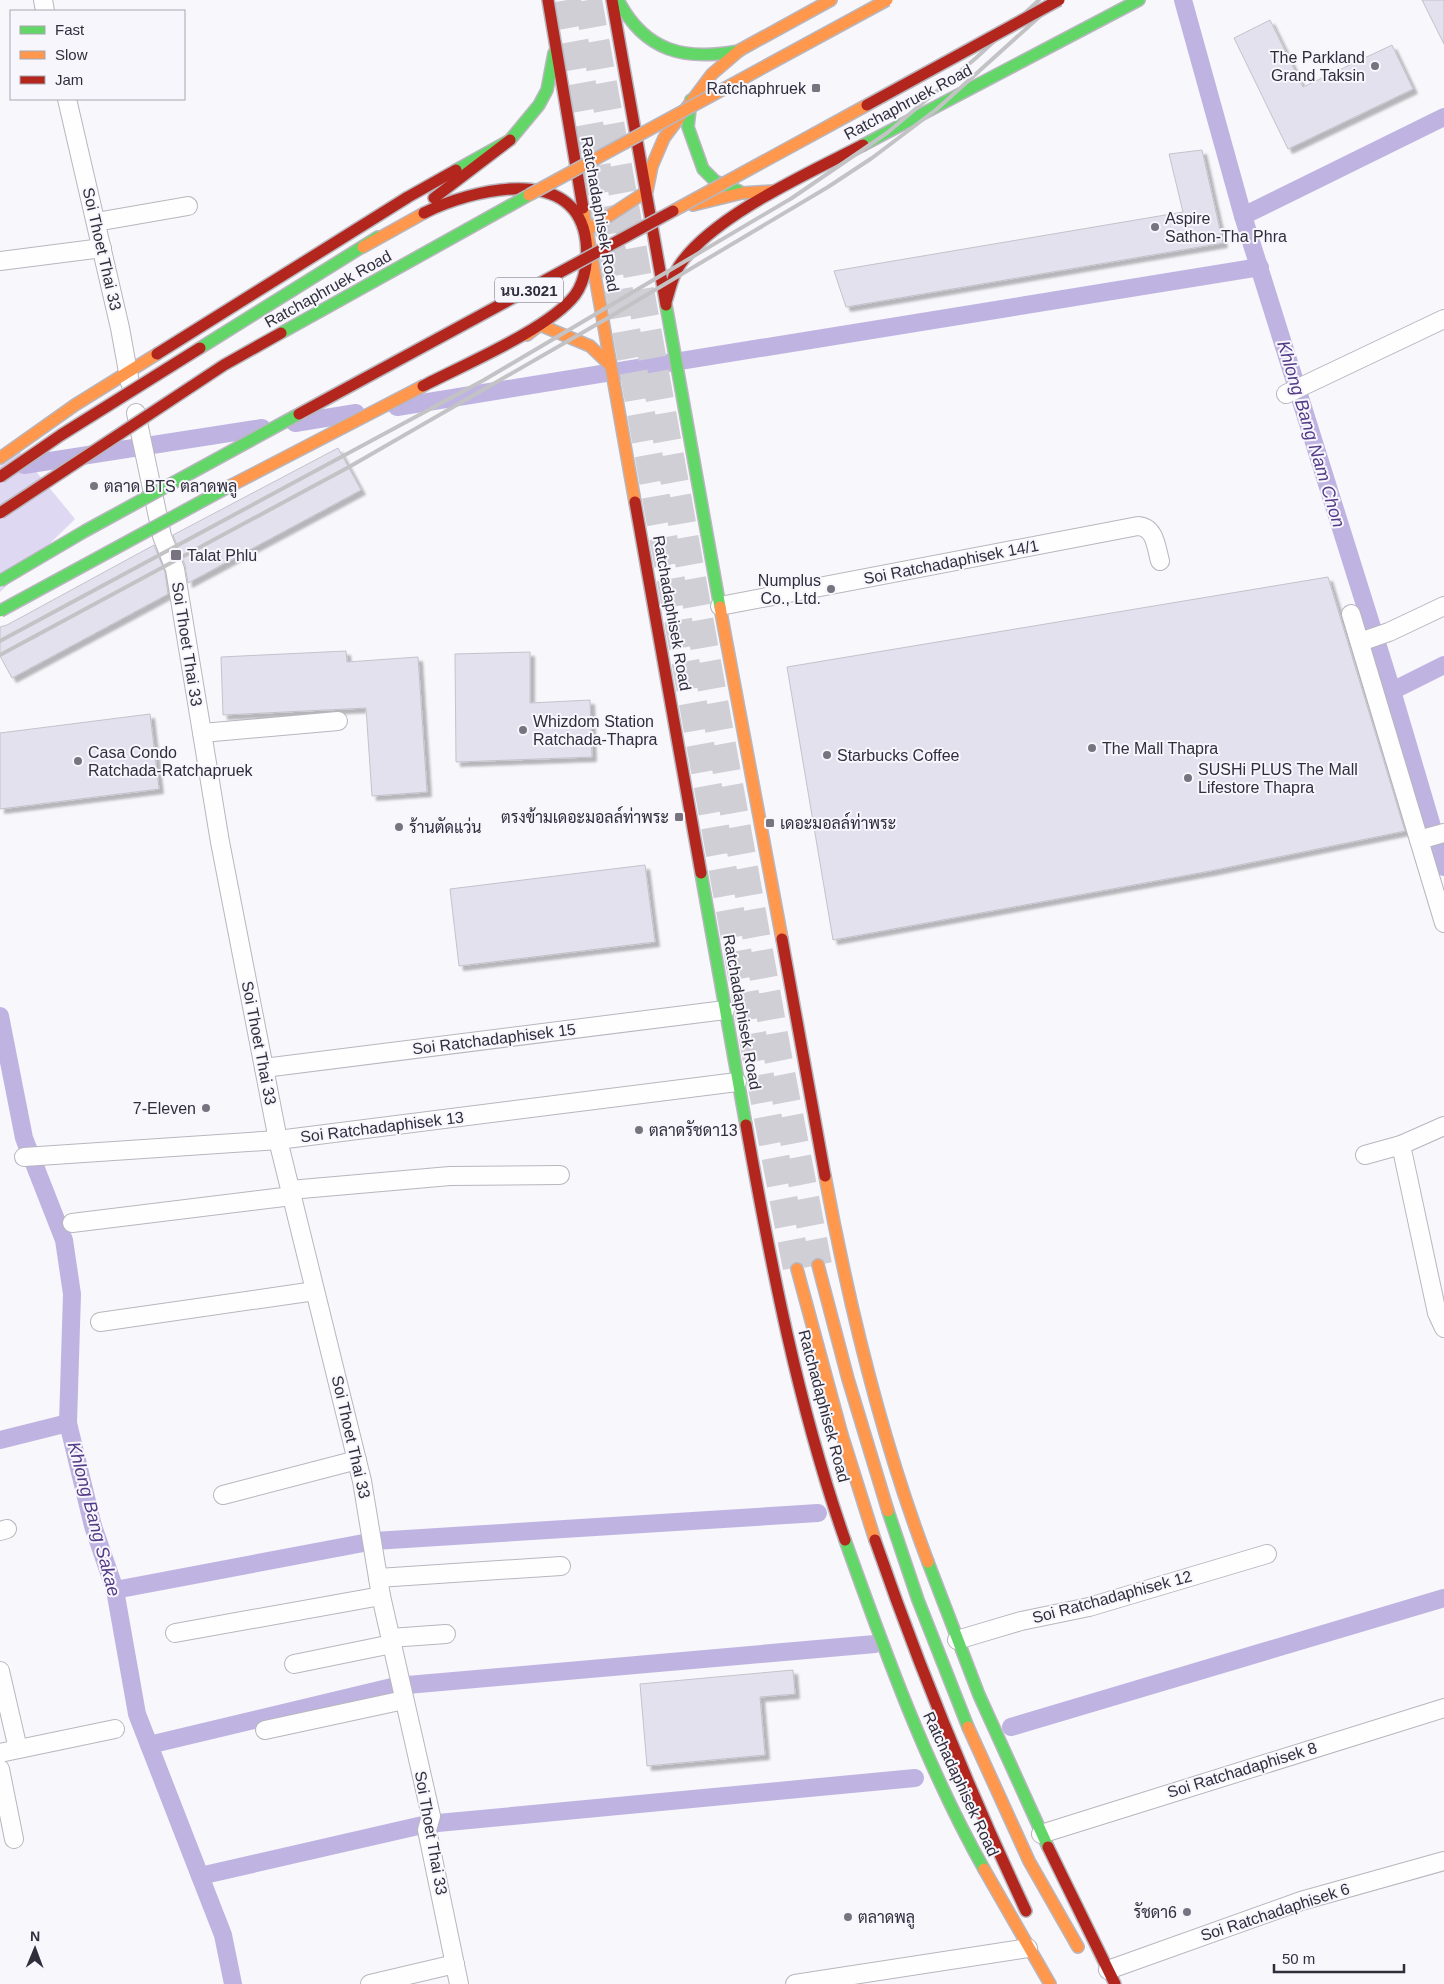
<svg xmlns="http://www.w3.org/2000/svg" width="1444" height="1984" font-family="Helvetica,Sarabun,sans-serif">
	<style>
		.green { fill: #dfd8f3 }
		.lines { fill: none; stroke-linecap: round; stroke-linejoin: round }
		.canal { stroke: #bfb4e1; stroke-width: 18 }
		.building { fill: #e4e1ef; stroke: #c4c2cb; filter: url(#shadow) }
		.primary-tunnel { stroke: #d0cfd5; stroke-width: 28; stroke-dasharray: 28 14; stroke-linecap: butt }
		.street-casing { stroke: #b8b6be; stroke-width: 20 }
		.fast-casing { stroke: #b8b6be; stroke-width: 14 }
		.slow-casing { stroke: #b8b6be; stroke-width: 14 }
		.jam-casing { stroke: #b8b6be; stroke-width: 14 }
		.street { stroke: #fefeff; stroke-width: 18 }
		.fast { stroke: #63d668; stroke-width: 11 }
		.slow { stroke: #ff974d; stroke-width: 11 }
		.jam { stroke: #b3261e; stroke-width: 11 }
		.rail { stroke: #c3c3c5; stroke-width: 4 }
		.fast-bridge-casing { stroke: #b8b6be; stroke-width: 14; stroke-linecap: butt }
		.slow-bridge-casing { stroke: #b8b6be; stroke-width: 14; stroke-linecap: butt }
		.jam-bridge-casing { stroke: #b8b6be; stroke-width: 14; stroke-linecap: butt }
		.fast-bridge { stroke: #63d668; stroke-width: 11 }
		.slow-bridge { stroke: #ff974d; stroke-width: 11 }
		.jam-bridge { stroke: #b3261e; stroke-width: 11 }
		.poi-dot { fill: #77747f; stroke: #f7f6fd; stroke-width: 2 }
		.labels { text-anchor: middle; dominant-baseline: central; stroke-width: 4; stroke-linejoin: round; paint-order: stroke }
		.shield { fill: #f7f6fd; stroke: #6c6a75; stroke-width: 1 }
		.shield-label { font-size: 15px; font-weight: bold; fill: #312e3b }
		.poi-label { font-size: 16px; fill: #312e3b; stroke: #f7f6fd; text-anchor: start }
		.street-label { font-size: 16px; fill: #312e3b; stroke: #f7f6fd }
		.water-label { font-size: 18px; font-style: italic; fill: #543b86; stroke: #f7f6fd }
	</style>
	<defs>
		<filter id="shadow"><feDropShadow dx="4.5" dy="4.5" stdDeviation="1" flood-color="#0004"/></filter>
	</defs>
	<rect width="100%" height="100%" fill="#f8f7fc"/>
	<path class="green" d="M20,452L75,519L0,592V466Z"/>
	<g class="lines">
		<g class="canal">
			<path d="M1183,0L1243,216L1392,691L1444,867"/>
			<path d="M1243,216L1444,117"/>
			<path d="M397,407L1260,267"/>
			<path d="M295,423L356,413"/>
			<path d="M24,465L262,428"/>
			<path d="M1392,691L1444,665"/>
			<path d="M0,1016L24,1138L64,1240L72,1294L68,1423L93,1526L115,1590L137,1714L223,1935L233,1984"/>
			<path d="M0,1440L68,1423"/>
			<path d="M115,1590L374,1541L818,1513"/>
			<path d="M1011,1727L1444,1598"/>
			<path d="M149,1745L396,1686L875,1644"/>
			<path d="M200,1876L427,1824L915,1778"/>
		</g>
	</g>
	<g class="building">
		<path d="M1422,0H1444V44Z"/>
		<path d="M1270,20L1303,87L1392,45L1413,89L1288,149L1234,38Z"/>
		<path d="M1202,150L1223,243L846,307L834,271L1183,212L1169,154Z"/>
		<path d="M338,448L361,490L188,583L185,565L173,535Z"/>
		<path d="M154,545L165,572L168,594L12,678L0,656V627L7,625Z"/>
		<path d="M1328,577L1405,831L1210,871L833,940L787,667Z"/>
		<path d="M346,651L347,662L418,657L427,792L372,796L366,708L223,715L221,657Z"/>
		<path d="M530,652V703L590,700L592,757L456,762L455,654Z"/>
		<path d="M150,714L159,789L0,809V733Z"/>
		<path d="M645,865L655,942L459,966L450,889Z"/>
		<path d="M793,1670L795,1694L760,1697L765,1755L647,1766L640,1684Z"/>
	</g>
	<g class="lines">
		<g class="primary-tunnel">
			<path d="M567,0L757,1061L797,1269"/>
			<path d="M588,0L778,1057L818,1265"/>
		</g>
		<g class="street-casing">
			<g id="street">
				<path d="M43,0L45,11"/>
				<path d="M67,99L120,328L130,383"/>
				<path d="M96,222L188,206"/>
				<path d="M0,261L102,248"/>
				<path d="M1286,394L1444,319"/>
				<path d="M136,413L162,536L175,569L220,842L278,1140L362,1481L381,1596L431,1816L427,1830L459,1984"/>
				<path d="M720,606L1138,526C1155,527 1156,546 1160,561"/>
				<path d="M1351,614L1419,840"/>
				<path d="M1360,642L1389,632L1444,606"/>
				<path d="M202,733L338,721"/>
				<path d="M1444,833L1419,840L1444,923"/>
				<path d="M264,1068L725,1010"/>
				<path d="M1444,1126L1401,1145L1437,1313L1444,1328"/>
				<path d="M1365,1155L1401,1145"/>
				<path d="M24,1157L278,1140L737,1082"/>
				<path d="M290,1190L450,1176L560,1175"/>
				<path d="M72,1223L292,1196"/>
				<path d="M100,1322L315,1291"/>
				<path d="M223,1495L357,1460"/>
				<path d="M0,1531L7,1529"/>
				<path d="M378,1578L561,1566"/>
				<path d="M175,1633L381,1596"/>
				<path d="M390,1638L446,1634"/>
				<path d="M957,1640L1021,1621L1089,1607L1267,1554"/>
				<path d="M294,1664L392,1644"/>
				<path d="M0,1671L18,1749"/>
				<path d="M265,1730L404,1700"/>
				<path d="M0,1753L115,1729"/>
				<path d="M0,1769L14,1839"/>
				<path d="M1041,1834L1444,1708"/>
				<path d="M1108,1970L1301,1901L1444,1861"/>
				<path d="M370,1984L455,1964"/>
				<path d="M795,1984L1028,1948"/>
			</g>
		</g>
		<g class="fast-casing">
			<g id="fast">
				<path d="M618,0C645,52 685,61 739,51"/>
				<path d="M691,100L688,127L703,169L715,181L739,191"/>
				<path d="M863,145L1139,0"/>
				<path d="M456,170L510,140L539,105L547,90L554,53"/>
				<path d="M666,305L720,607"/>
				<path d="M200,348L378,237"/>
				<path d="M701,873L746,1125"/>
				<path d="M888,1511L918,1600L968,1727"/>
				<path d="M845,1540C885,1652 926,1766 984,1869"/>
				<path d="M928,1562L979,1695L1048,1847"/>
			</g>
		</g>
		<g class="slow-casing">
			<g id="slow">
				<path d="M693,205L742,193L774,191"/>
				<path d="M583,208L635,502"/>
				<path d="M586,231L647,191L652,166L664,138L712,74L740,50L831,0"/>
				<path d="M363,247L424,213"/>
				<path d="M527,335L540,325L590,346L609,364"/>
				<path d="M0,458L75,405L157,354"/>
				<path d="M230,486L423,386"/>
				<path d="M720,607L782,939"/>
				<path d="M825,1176C849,1306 881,1438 928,1562"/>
				<path d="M818,1265L848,1379L888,1511"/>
				<path d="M797,1269L842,1435L875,1540"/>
				<path d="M968,1727L1029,1861L1078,1947"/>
				<path d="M984,1869L1050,1984"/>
			</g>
		</g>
		<g class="jam-casing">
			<g id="jam">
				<path d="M548,0L583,208"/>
				<path d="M612,0L666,305"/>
				<path d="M434,198L510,140"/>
				<path d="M666,302C670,290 672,277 679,266C712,216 809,173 863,145"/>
				<path d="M157,354L408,197L456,170"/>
				<path d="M423,386C463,365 549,329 575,295C586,280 588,258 586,241C576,162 470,190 424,213"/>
				<path d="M635,502L701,873"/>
				<path d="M782,939L825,1176"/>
				<path d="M746,1125C771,1265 798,1406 845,1540"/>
				<path d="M875,1540C919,1667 969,1790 1026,1911"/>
				<path d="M1048,1847L1115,1984"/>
			</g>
		</g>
		<use href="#street" class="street"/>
		<use href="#fast" class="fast"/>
		<use href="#slow" class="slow"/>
		<use href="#jam" class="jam"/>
		<g class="rail">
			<path d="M0,641L484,380L792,198L887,133L976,58L1039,0"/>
			<path d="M0,655L349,467L613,315L828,187L872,158L937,109L1058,0"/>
		</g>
		<g class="fast-bridge-casing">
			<g id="fast-bridge">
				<path d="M281,333L529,195"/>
				<path d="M0,581L85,531L299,414"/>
				<path d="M0,611L230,486"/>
			</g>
		</g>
		<g class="slow-bridge-casing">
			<g id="slow-bridge">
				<path d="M529,195L887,0"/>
				<path d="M673,211L867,105"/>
			</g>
		</g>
		<g class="jam-bridge-casing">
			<g id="jam-bridge">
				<path d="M867,105L1059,0"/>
				<path d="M299,414L673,211"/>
				<path d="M0,477L61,435L200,348"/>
				<path d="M0,513L224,365L281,333"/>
			</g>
		</g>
		<use href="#fast-bridge" class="fast-bridge"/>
		<use href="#slow-bridge" class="slow-bridge"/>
		<use href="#jam-bridge" class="jam-bridge"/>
	</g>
	<g class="poi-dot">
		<circle cx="1375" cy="66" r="5"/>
		<rect x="811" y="83" width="10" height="10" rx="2.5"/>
		<circle cx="1155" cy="227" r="5"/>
		<circle cx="94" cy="486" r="5"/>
		<rect x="170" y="549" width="12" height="12" rx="2.5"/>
		<circle cx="831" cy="589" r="5"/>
		<circle cx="523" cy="730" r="5"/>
		<circle cx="1092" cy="748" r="5"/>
		<circle cx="827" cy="755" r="5"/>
		<circle cx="78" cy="761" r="5"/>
		<circle cx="1188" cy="778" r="5"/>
		<rect x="674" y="812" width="10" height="10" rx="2.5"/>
		<rect x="765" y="818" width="10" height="10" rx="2.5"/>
		<circle cx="399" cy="827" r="5"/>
		<circle cx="206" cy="1108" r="5"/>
		<circle cx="639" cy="1130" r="5"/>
		<circle cx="1187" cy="1912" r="5"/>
		<circle cx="848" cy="1917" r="5"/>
	</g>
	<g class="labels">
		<rect class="shield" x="495" y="277.5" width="68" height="25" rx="4"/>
		<g class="shield-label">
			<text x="529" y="290">นบ.3021</text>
		</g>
		<g class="poi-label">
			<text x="1365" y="57" text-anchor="end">The Parkland<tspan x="1365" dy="18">Grand Taksin</tspan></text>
			<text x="806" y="88" text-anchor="end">Ratchaphruek</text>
			<text x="1165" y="218">Aspire<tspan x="1165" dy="18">Sathon-Tha Phra</tspan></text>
			<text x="104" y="486">ตลาด BTS ตลาดพลู</text>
			<text x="187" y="555">Talat Phlu</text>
			<text x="821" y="580" text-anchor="end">Numplus<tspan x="821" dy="18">Co., Ltd.</tspan></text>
			<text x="533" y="721">Whizdom Station<tspan x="533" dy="18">Ratchada-Thapra</tspan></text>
			<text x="1102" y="748">The Mall Thapra</text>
			<text x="88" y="752">Casa Condo<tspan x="88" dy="18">Ratchada-Ratchapruek</tspan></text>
			<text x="837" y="755">Starbucks Coffee</text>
			<text x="1198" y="769">SUSHi PLUS The Mall<tspan x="1198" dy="18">Lifestore Thapra</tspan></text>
			<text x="669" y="817" text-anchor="end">ตรงข้ามเดอะมอลล์ท่าพระ</text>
			<text x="780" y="823">เดอะมอลล์ท่าพระ</text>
			<text x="409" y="827">ร้านตัดแว่น</text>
			<text x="196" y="1108" text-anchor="end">7-Eleven</text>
			<text x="649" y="1130">ตลาดรัชดา13</text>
			<text x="1177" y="1912" text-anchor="end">รัชดา6</text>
			<text x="858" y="1917">ตลาดพลู</text>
		</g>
		<g class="street-label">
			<text transform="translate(908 102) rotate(-28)">Ratchaphruek Road</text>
			<text transform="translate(600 214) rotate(80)">Ratchadaphisek Road</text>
			<text transform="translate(102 249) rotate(77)">Soi Thoet Thai 33</text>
			<text transform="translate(328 289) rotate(-29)">Ratchaphruek Road</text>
			<text transform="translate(951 562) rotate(-11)">Soi Ratchadaphisek 14/1</text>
			<text transform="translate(672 613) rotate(80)">Ratchadaphisek Road</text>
			<text transform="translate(187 644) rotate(81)">Soi Thoet Thai 33</text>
			<text transform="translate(742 1012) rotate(80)">Ratchadaphisek Road</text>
			<text transform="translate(494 1039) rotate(-7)">Soi Ratchadaphisek 15</text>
			<text transform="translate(259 1043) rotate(79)">Soi Thoet Thai 33</text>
			<text transform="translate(382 1127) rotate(-7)">Soi Ratchadaphisek 13</text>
			<text transform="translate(824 1406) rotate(75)">Ratchadaphisek Road</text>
			<text transform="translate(351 1437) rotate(77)">Soi Thoet Thai 33</text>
			<text transform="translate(1112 1597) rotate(-15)">Soi Ratchadaphisek 12</text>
			<text transform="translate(1242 1770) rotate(-17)">Soi Ratchadaphisek 8</text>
			<text transform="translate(961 1784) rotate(65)">Ratchadaphisek Road</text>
			<text transform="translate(431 1833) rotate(80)">Soi Thoet Thai 33</text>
			<text transform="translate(1275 1912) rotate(-18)">Soi Ratchadaphisek 6</text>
		</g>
		<g class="water-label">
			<text transform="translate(1311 434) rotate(73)">Khlong Bang Nam Chon</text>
			<text transform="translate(94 1519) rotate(75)">Khlong Bang Sakae</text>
		</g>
	</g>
	<rect x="10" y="10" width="175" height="90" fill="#f7f6fd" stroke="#a8a6af"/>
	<rect x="20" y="26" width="25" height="8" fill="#63d668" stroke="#a8a6af"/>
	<text x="55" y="35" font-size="15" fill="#312e3b">Fast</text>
	<rect x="20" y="51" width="25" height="8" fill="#ff974d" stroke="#a8a6af"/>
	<text x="55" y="60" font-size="15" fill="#312e3b">Slow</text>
	<rect x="20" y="76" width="25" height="8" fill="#b3261e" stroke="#a8a6af"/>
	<text x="55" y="85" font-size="15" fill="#312e3b">Jam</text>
	<g transform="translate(35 1949) rotate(1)" stroke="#f7f6fd" stroke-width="4" paint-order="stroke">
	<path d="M0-4L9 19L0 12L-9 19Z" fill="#312e3b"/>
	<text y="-8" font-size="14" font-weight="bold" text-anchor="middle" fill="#312e3b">N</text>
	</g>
	<path d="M1274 1964v8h130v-8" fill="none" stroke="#312e3b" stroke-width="2.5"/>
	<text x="1282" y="1964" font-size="15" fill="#312e3b" stroke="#f7f6fd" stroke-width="4" paint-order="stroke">50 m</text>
</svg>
